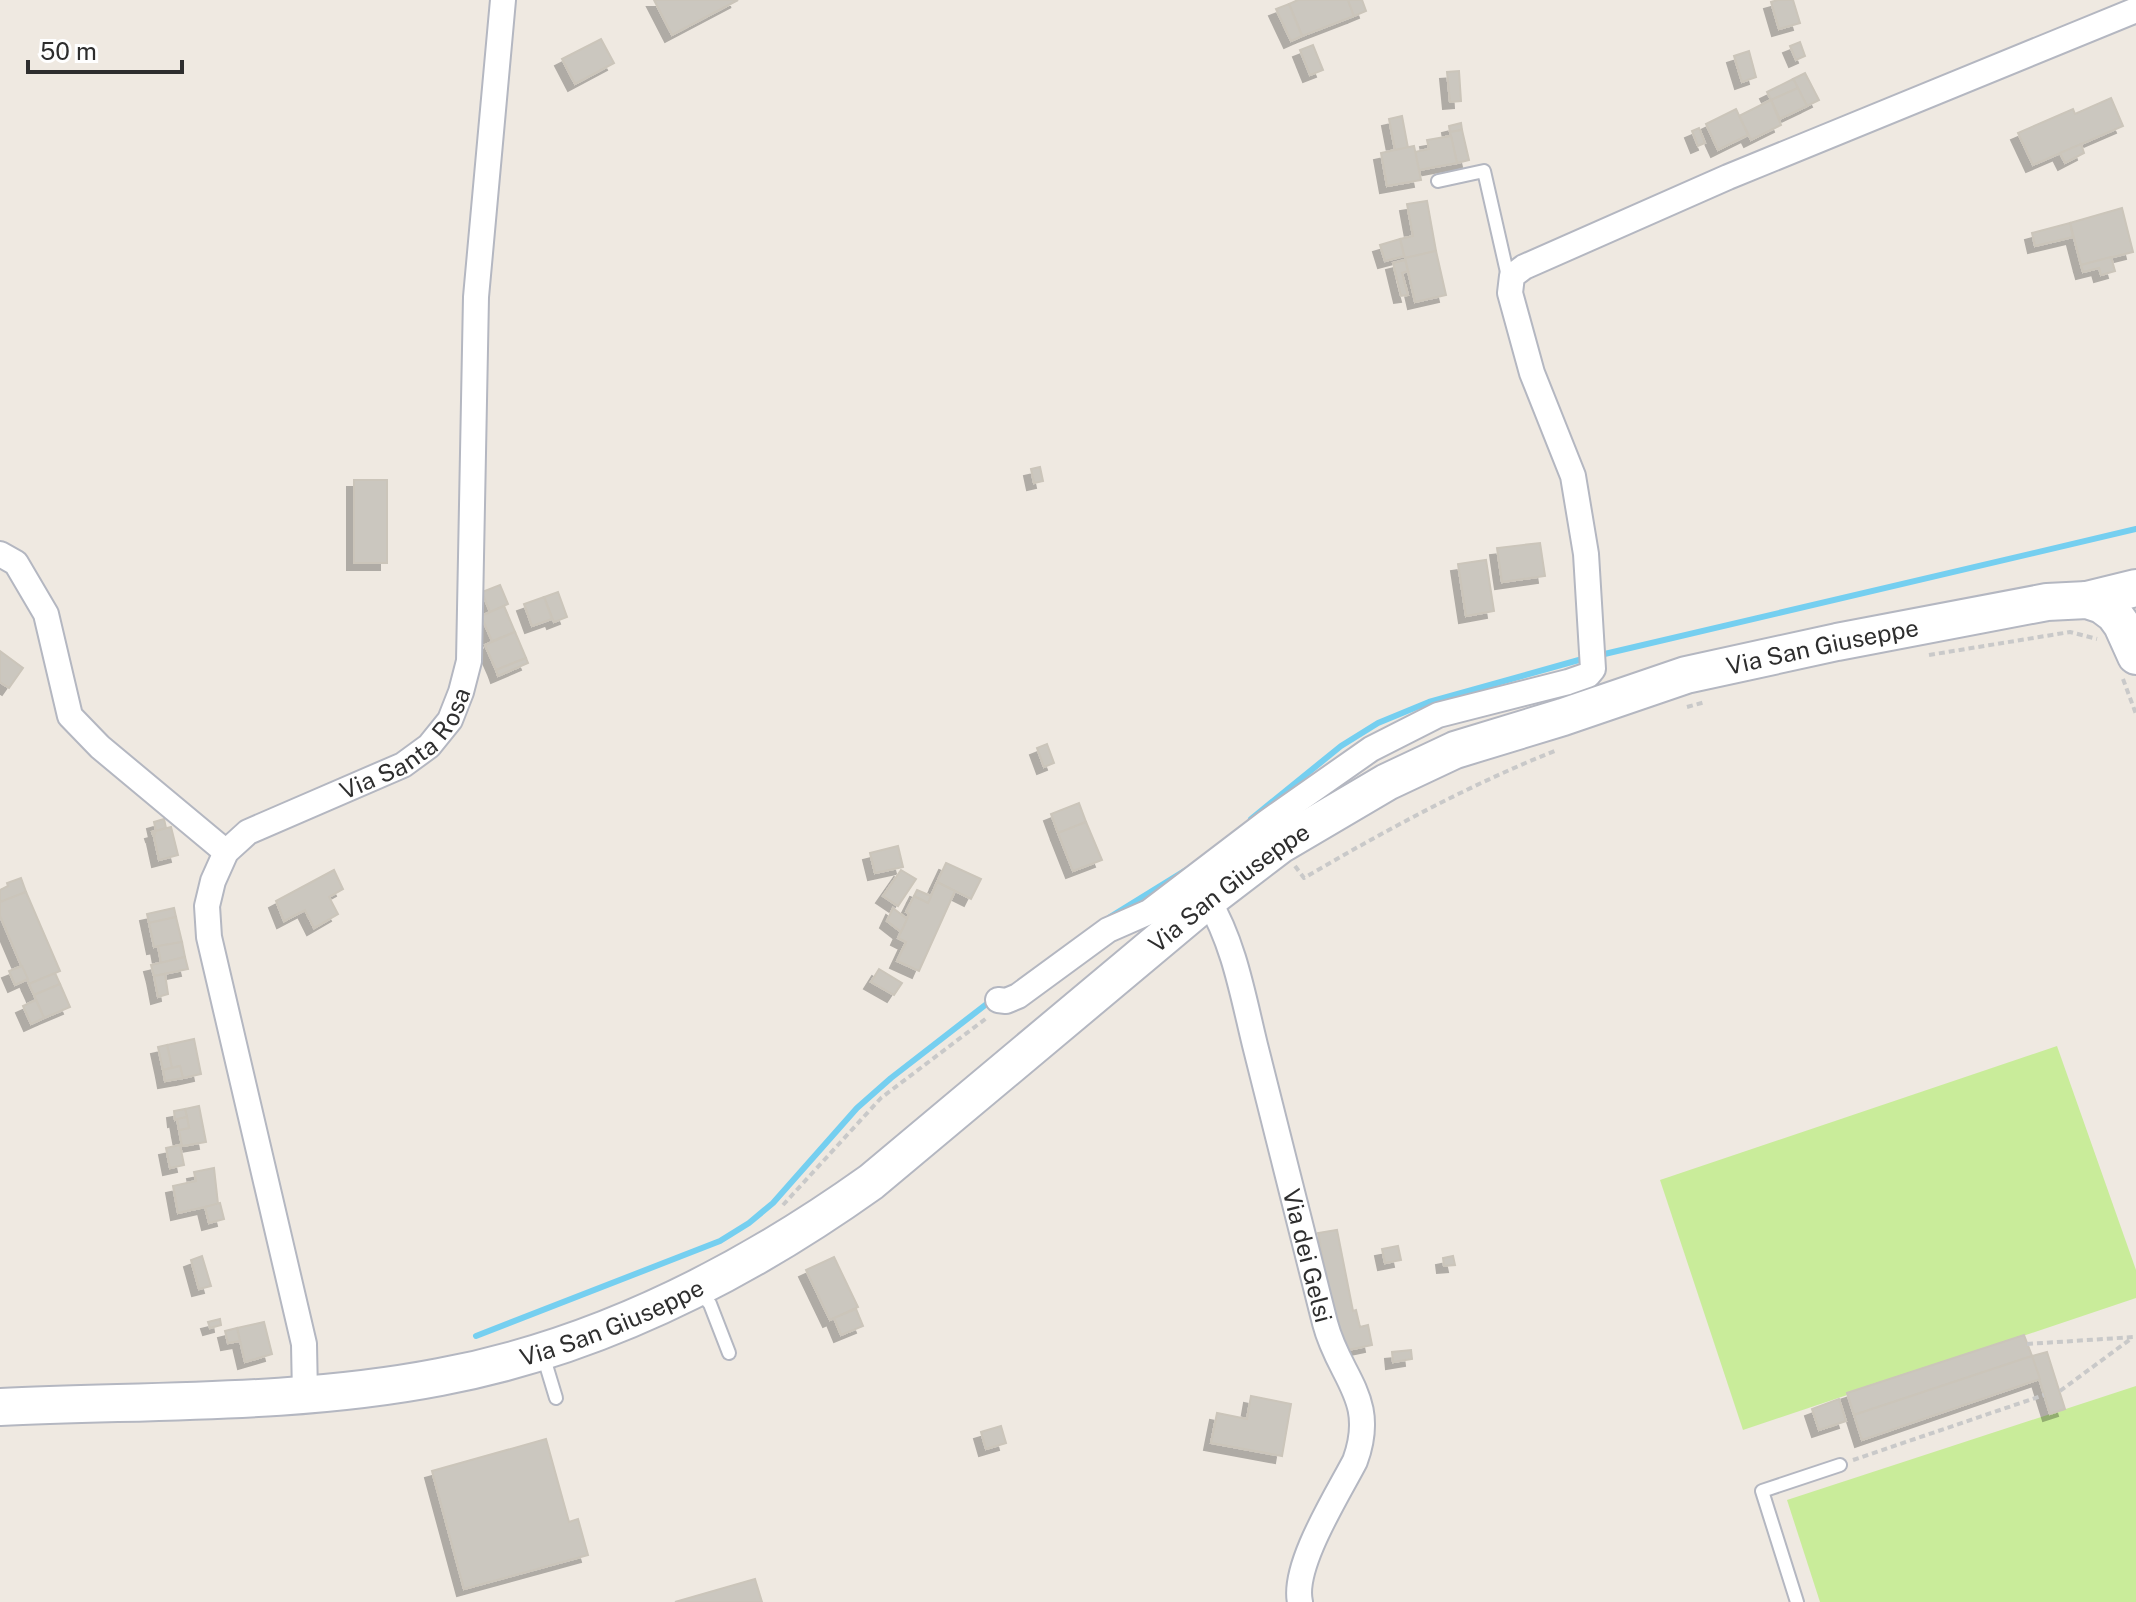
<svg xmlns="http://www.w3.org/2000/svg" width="2136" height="1602" font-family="'Public Sans',sans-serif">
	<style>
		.pitch { fill: #c9ec9a }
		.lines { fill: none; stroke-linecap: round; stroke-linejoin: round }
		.stream { stroke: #75cff0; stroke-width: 6 }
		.building { fill: #cbc7bf; stroke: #cbc5ba; stroke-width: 2; filter: url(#shadow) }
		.lane-casing { stroke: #b4b7c1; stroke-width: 16 }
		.street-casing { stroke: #b4b7c1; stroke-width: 28 }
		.secondary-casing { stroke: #b4b7c1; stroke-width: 40 }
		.path { stroke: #c9c9c9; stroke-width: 4; stroke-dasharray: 6 4; stroke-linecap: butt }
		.lane { stroke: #fff; stroke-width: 12 }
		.street { stroke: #fff; stroke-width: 24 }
		.secondary { stroke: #fff; stroke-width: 36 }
		.labels { text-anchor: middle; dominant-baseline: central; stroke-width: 6; stroke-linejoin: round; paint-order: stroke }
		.street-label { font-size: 24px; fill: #2e2e2e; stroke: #fff }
	</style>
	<defs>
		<filter id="shadow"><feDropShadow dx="-7" dy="7" stdDeviation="0" flood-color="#0004"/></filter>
	</defs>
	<rect width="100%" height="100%" fill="#efe9e1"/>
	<g class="pitch">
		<path d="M2057,1046L2136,1270V1298L1743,1430L1660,1180Z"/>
		<path d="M2136,1386V1602H1820L1787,1500Z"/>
	</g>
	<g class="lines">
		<g class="stream">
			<path d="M1596,656L2136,529"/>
			<path d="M1251,819L1341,746L1378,723L1429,702L1586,658"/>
			<path d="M1110,917L1186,870"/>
			<path d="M476,1336L720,1241L749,1223L773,1203L857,1108L891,1078L993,999"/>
		</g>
	</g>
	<g class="building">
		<path d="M654,0H738L672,35Z"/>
		<path d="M1298,0H1348L1354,16L1302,36L1289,4Z"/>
		<path d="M1348,0H1362L1366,11L1354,16Z"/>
		<path d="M1778,0H1793L1800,23L1779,29L1771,2Z"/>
		<path d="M1289,4L1302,36L1291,41L1276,9Z"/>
		<path d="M601,39L614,63L575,84L562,59Z"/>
		<path d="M1800,42L1805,56L1796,60L1790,46Z"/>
		<path d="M1313,45L1323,70L1310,75L1300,50Z"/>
		<path d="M1749,51L1756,77L1742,82L1734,56Z"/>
		<path d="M1459,71L1461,101L1450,102L1447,72Z"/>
		<path d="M1805,73L1819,100L1807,106L1793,79Z"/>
		<path d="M1793,79L1798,88L1771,100L1767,92Z"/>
		<path d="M1798,88L1807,106L1780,119L1771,100Z"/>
		<path d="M2111,98L2123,126L2033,165L2018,133L2073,109L2075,114Z"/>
		<path d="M1771,100L1781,125L1751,140L1739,116Z"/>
		<path d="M1736,109L1748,135L1718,150L1706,124Z"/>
		<path d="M1402,116L1408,148L1395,150L1389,119Z"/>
		<path d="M1461,123L1462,130L1450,132L1449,126Z"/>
		<path d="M1699,128L1705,143L1698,146L1692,131Z"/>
		<path d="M1462,130L1469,160L1457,163L1450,132Z"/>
		<path d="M1451,136L1457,163L1419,170L1415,152L1429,149L1427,140Z"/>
		<path d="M2081,144L2084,153L2065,163L2060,153Z"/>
		<path d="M1414,146L1421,180L1387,186L1381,153Z"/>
		<path d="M1427,201L1436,251L1405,258L1400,239L1413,236L1407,204Z"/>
		<path d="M2122,208L2133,252L2081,265L2070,223Z"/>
		<path d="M2070,223L2073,237L2035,246L2032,233Z"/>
		<path d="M1400,239L1404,256L1385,261L1380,245Z"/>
		<path d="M1436,251L1446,295L1415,302L1405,258Z"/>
		<path d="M2111,257L2115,271L2101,275L2099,268L2083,272L2081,265Z"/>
		<path d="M1405,260L1408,271L1402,273L1408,295L1401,296L1393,263Z"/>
		<path d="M1040,467L1043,481L1034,483L1031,469Z"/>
		<rect x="354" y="480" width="33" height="83"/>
		<path d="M1540,543L1545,576L1502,582L1497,548Z"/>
		<path d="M1486,560L1494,611L1466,616L1458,564Z"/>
		<path d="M500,585L508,604L490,612L482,592Z"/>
		<path d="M558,592L567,617L554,622L544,597Z"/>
		<path d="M544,597L552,619L532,626L524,604Z"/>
		<path d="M504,606L515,632L492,641L481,616Z"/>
		<path d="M515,632L526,658L496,670L485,645Z"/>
		<path d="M0,651L23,668L9,688L0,682Z"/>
		<path d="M526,658L528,663L498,676L496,670Z"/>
		<path d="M1047,744L1054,763L1044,767L1037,748Z"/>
		<path d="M1079,803L1086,822L1058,833L1051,814Z"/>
		<path d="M164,819L166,828L156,831L154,822Z"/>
		<path d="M1086,822L1102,860L1073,871L1058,833Z"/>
		<path d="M171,827L178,855L159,860L154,837L155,834L153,835L152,832Z"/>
		<path d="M898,846L903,867L875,873L870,853Z"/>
		<path d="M946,863L981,879L971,899L937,882Z"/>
		<path d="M334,870L343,889L329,897L338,914L314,928L305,910L284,921L276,901Z"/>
		<path d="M901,870L916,879L898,906L883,896Z"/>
		<path d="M21,878L26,892L0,902V890L8,886L7,883Z"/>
		<path d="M937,882L955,891L919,971L897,961L906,942L898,938L909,914L906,912L914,896L928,903Z"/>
		<path d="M917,890L931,896L928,903L914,896Z"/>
		<path d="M26,892L60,971L29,984L0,916V902Z"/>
		<path d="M174,908L176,917L149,923L147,914Z"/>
		<path d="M893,908L907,919L901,932L887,921Z"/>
		<path d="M176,917L182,942L154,947L149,923Z"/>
		<path d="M182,942L185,957L161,963L158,946Z"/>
		<path d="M185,957L188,969L154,976L151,965Z"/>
		<path d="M22,966L28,979L15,985L9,971Z"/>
		<path d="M879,969L902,983L894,995L871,982Z"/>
		<path d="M55,973L60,984L34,995L29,984Z"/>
		<path d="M165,974L168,994L158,997L154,976Z"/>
		<path d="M60,984L70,1007L44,1018L34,995Z"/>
		<path d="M36,1000L44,1018L31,1024L23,1006Z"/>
		<path d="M194,1039L201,1074L183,1078L180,1066L172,1068L167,1045Z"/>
		<path d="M167,1045L172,1068L163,1070L158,1047Z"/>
		<path d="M180,1066L183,1078L165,1081L163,1070Z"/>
		<path d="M199,1106L206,1142L182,1146L179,1130L189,1128L185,1109Z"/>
		<path d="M185,1109L187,1117L175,1120L174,1111Z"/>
		<path d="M187,1117L189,1128L179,1130L177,1119Z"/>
		<path d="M180,1145L184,1165L170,1168L166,1148Z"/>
		<path d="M214,1168L218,1204L178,1213L173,1186L196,1181L194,1172Z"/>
		<path d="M220,1203L224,1219L209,1223L205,1207Z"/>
		<path d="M1337,1230L1353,1311L1356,1310L1360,1327L1368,1325L1372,1345L1343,1351L1336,1329L1318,1233Z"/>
		<path d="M1398,1246L1401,1260L1385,1263L1382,1249Z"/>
		<path d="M202,1256L211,1286L199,1289L191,1260Z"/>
		<path d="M1453,1256L1455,1265L1444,1266L1443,1258Z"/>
		<path d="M834,1257L858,1307L830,1320L806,1270Z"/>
		<path d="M856,1309L863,1326L841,1335L834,1318Z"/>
		<path d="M220,1319L221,1325L210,1328L208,1322Z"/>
		<path d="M264,1322L272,1354L245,1362L237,1328Z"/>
		<path d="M237,1328L240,1341L228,1343L225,1331Z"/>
		<path d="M2024,1335L2032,1356L1854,1415L1847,1393Z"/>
		<path d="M1411,1350L1412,1359L1393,1362L1392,1352Z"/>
		<path d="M2047,1352L2065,1409L2050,1414L2032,1356Z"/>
		<path d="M2032,1356L2040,1379L1862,1440L1854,1415Z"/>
		<path d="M1251,1396L1291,1404L1282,1456L1211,1443L1217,1413L1247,1419Z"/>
		<path d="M1839,1399L1846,1421L1819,1430L1812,1409Z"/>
		<path d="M1001,1426L1006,1443L986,1449L981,1432Z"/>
		<path d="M546,1439L569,1522L578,1519L588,1555L464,1589L432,1471Z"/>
		<path d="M755,1579L762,1602H675Z"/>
	</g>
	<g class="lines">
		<g class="lane-casing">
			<g id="lane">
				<path d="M1438,181L1484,171L1509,281"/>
				<path d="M699,1291L710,1304L729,1353"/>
				<path d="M543,1355L556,1398"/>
				<path d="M1797,1602L1762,1491L1840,1465"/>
			</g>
		</g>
		<g class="street-casing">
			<g id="street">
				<path d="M0,554L16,563L46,614L70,716L100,747L226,852"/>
				<path id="s1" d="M1208,900C1234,943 1243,996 1255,1045C1279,1137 1301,1231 1325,1323C1339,1378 1378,1398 1355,1461C1338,1494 1292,1566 1300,1602"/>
				<path d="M998,1000L1006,1001L1018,996L1108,930L1149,912L1267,822L1371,749L1438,715L1568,682L1588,675L1593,669L1586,554L1573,476L1532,373L1510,293L1512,276L1524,267L1728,177L2136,10"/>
				<path id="s2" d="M305,1395L304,1344L209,937L207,906L213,881L226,852L248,832L403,765L429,746L450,720L461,692L469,661L476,297L503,0"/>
			</g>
		</g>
		<g class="secondary-casing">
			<g id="secondary">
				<path d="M2087,600L2136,588"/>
				<path id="s3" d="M0,1407C147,1400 295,1405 440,1377C596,1348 742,1274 871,1182L1208,900L1280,845L1387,782L1455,750L1563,717L1686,675L1837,642L2047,602L2087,600L2102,605L2114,614L2122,625L2136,656"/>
			</g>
		</g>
		<g class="path">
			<path d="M1929,655L2070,632L2097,639"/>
			<path d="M2123,679L2136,714"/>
			<path d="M1687,707L1705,702"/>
			<path d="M1295,866L1304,878C1386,830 1469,785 1557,750"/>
			<path d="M783,1205L881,1098L988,1017"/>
			<path d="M2027,1344L2134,1337"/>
			<path d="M2060,1391L2132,1338"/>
			<path d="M1853,1460L2044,1395"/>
		</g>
		<use href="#lane" class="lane"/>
		<use href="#street" class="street"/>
		<use href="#secondary" class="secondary"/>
	</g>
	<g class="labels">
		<g class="street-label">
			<text stroke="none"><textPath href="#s3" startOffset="2030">Via San Giuseppe</textPath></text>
			<text stroke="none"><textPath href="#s2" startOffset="772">Via Santa Rosa</textPath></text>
			<text stroke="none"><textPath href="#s3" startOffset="1382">Via San Giuseppe</textPath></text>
			<text stroke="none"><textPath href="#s1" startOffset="370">Via dei Gelsi</textPath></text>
			<text stroke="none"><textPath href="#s3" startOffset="622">Via San Giuseppe</textPath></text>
		</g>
	</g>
	<path d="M28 60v12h154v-12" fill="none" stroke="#2e2e2e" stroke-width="4"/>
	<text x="40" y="60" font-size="24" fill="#2e2e2e" stroke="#ffffff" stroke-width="6" paint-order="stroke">50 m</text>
</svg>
